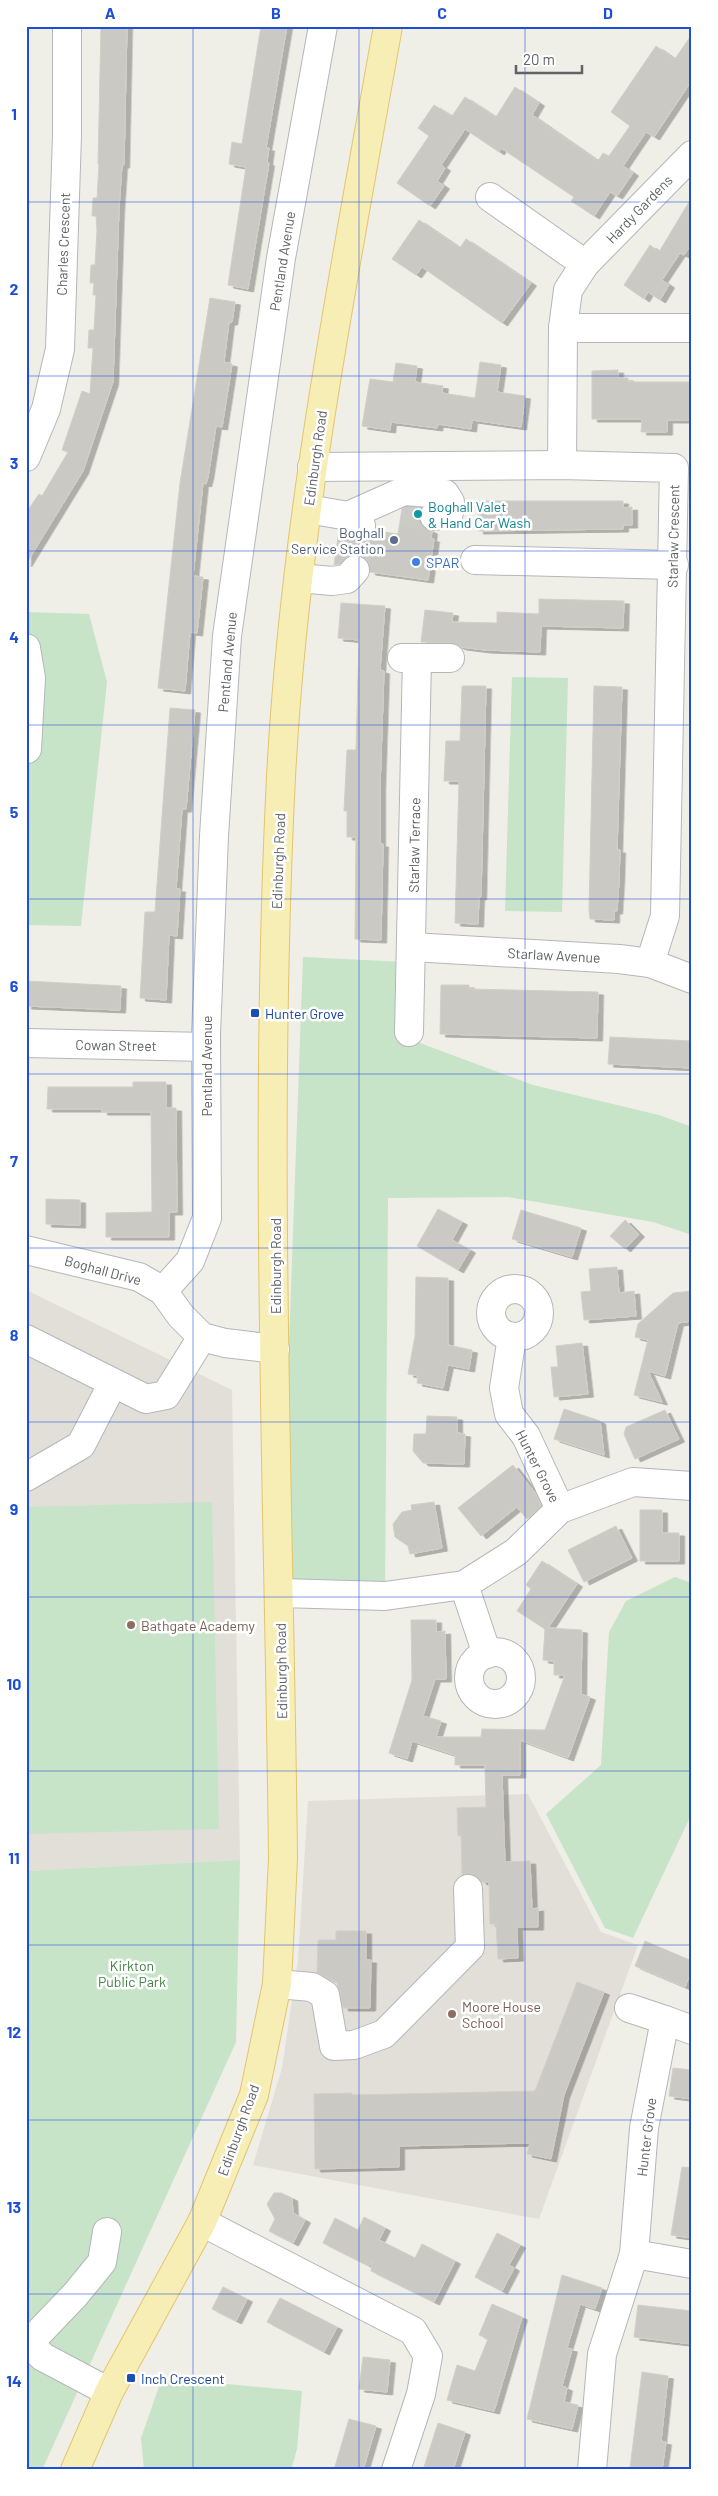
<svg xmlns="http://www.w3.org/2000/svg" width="718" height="2496" font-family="Barlow,sans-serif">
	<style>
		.education { fill: #e2dfd9 }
		.green { fill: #c7e4c8 }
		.building { fill: #cbc9c4; stroke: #d3cfc6; filter: url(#shadow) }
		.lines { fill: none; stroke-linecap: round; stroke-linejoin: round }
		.minor-tunnel { stroke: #cbcbc7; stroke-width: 28; stroke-dasharray: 28 14; stroke-linecap: butt }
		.minor-casing { stroke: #b4b7ba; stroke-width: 30 }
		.major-casing { stroke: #e3c56d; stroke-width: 30 }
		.minor { stroke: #fff; stroke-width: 28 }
		.major { stroke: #f7eeb5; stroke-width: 28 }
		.grid { fill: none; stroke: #1d4ed8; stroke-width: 1; stroke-opacity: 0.55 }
		.culture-dot { fill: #0f9aa8; stroke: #fff; stroke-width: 2 }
		.service-dot { fill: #5c6f8a; stroke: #fff; stroke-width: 2 }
		.shop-dot { fill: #3f7fe0; stroke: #fff; stroke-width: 2 }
		.transit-dot { fill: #1a4fb4; stroke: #fff; stroke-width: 2 }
		.education-dot { fill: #8d6e63; stroke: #fff; stroke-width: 2 }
		.labels { text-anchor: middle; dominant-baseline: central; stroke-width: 5; stroke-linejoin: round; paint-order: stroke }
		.street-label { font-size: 14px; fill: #5f6266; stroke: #fff }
		.culture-label { font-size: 14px; fill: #0d838f; stroke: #fff; text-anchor: start }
		.service-label { font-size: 14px; fill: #4e5e75; stroke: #fff; text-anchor: end }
		.shop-label { font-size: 14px; fill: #366cbe; stroke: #fff; text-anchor: start }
		.transit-label { font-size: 14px; fill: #164399; stroke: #fff; text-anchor: start }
		.education-label { font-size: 14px; fill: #785e54; stroke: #fff; text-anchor: start }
		.park-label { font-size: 14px; fill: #408345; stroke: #fff }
		.neatline { fill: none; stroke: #1d4ed8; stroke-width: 2 }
		.grid-label { font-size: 16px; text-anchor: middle; font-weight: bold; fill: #1d4ed8 }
	</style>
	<defs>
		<filter id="shadow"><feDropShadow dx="5.5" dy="3" stdDeviation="0" flood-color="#0004"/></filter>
	</defs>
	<rect width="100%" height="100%" fill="#efeee7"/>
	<g class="education">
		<path d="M26,1290L232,1390L240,1860L26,1871Z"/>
		<path d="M528,1794L601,1932L638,1945L539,2219L253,2165L282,2068L298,1960L308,1801Z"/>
	</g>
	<g class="green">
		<path d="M26,612L89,614L107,682L81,926L26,925Z"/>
		<path d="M512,677L568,678L562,912L505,911Z"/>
		<path d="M303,957L404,962L401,1036L533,1085L659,1115L692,1127V1235L653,1222L508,1197L388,1198L385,1596L280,1593Z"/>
		<path d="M212,1502L219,1829L26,1834V1507Z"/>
		<path d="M675,1577L692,1583V1813L633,1938L605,1928L546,1814L601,1765L609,1632L626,1601Z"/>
		<path d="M240,1860L236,2042L42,2470H26V1871Z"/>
		<path d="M162,2378L302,2391L297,2449L291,2470H144L141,2438Z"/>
	</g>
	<g class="building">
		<path d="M101,26H127L124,165H122L119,208L113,382L83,471L26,564V513L39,494L42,496L68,452L62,450L82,391L90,394L93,348H88L89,330H94L96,295H93L94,283H90L91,265H95L97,230L96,216H92L93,198H97L99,164H98Z"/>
		<path d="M261,26H287L266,148H269L267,162L269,163L248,289L228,285L246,167L229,164L232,142L242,144Z"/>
		<path d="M692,34V80L654,137L646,132L623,166L633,173L617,196L610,192L594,216L571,201L574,197L501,148L499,152L465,129L441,165L445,168L437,181L444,186L430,206L397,183L429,136L418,128L434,105L452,116L465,97L496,117L515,87L539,103L532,115L598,161L603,153L609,156L630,126L611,112L656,46L675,59Z"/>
		<path d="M692,197V243L684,255L680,253L662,280L669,285L660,300L648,292L644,299L624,285L650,245L659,252Z"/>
		<path d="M419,220L460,248L466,239L531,283L502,323L422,267L416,275L392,259Z"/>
		<path d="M210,298L235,302L232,322H229L224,362L232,364L222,427L216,426L208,477L206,484L203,483L193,576L203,577L197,633L190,632L185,691L158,688L180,483Z"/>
		<path d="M480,362L501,365L497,392L525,396L521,427L472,420L471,429L438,424L437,428L391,422L390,430L362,426L370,379L393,382L396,363L417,366L415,382L443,386L442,393L475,398Z"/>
		<path d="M618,370V378H628V382H692V420H667V432H641L642,419H592V371Z"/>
		<path d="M478,501H623V508L632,507V525H623V529L478,531Z"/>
		<path d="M407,507L421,508L419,520L423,527L432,531L431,539H434L428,580L370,572L366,559L358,555H350L339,564L334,565L339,530L348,533L357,541H365L371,538L376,531L398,534L402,509Z"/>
		<path d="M539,599L624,601L623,628L541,626L540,652L485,650L461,647L450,642H421L425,610L453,613L452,622L497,623V612L539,614Z"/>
		<path d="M341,603L385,606L380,670L384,671L380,787V844H383L381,940L355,939L356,837H347V811H344L347,750H356L359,640L338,638Z"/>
		<path d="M462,686H486L481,897H479L478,924L455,923L459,781H444L446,741H460Z"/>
		<path d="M594,686L622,687L617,850H620L619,881L617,911H614V920L590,919L589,910Z"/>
		<path d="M170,708L195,710L186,809H182L176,889H180L177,936L169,935L166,1000L140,998L145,912H155Z"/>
		<path d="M26,981L121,986L120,1010L26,1006Z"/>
		<path d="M441,985H469V989L598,992L597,1038L440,1034Z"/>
		<path d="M610,1037L692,1041V1068L608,1064Z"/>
		<path d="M133,1082H166V1108H176L177,1212H169V1237H106V1213L152,1212L151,1112H102V1109H47L48,1087H133Z"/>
		<path d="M46,1199L80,1200V1225L46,1224Z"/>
		<path d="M438,1209L462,1222L452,1240L470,1250L458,1270L417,1246Z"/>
		<path d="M521,1210L581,1228L572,1257L512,1239Z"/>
		<path d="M625,1220L639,1234L625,1249L610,1236Z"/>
		<path d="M617,1267L619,1293L634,1291L636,1316L584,1320L581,1292L591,1291L589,1269Z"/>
		<path d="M416,1277L448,1278V1345L472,1350L469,1369L448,1365L443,1388L417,1383L418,1376L408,1374L415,1336Z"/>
		<path d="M692,1291V1321L678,1323L665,1376L648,1371L662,1402L634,1395L648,1340L635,1337L638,1324L673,1293Z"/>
		<path d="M582,1343L588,1394L554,1397L551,1367H558L556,1346Z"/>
		<path d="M564,1409L600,1421L604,1455L554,1439Z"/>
		<path d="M665,1410L679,1439L635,1459L624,1434L626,1427Z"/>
		<path d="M427,1416L457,1417V1433L465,1434L464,1464L423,1463L413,1451L414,1434H426Z"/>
		<path d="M513,1465L536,1494L541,1506L527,1519L517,1507L481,1536L458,1508Z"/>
		<path d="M434,1502L442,1548L410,1554L408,1546L395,1537L393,1524L402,1512L412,1510L411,1505Z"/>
		<path d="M640,1510H662V1533H679V1561H640Z"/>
		<path d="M616,1526L632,1558L584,1582L568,1550Z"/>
		<path d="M542,1561L577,1584L548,1628L582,1630L581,1694L590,1697L568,1758L520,1740V1775H502L505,1862L530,1861L532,1909L538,1908V1927H517L518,1958L498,1959L496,1924H490L489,1882H482L475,1875H462L461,1835L458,1836L457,1808L486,1807L485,1765H455V1755L412,1741L407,1759L389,1753L412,1680L411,1620H436V1632L445,1631L446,1679H435L423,1716L441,1721L436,1737H481L482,1729L545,1730L565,1675H554V1661L543,1660L545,1629L517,1611L531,1589L526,1585Z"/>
		<path d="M336,1931H366V1960H371L370,2008H343L337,1982L317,1973L318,1940H336Z"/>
		<path d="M645,1941L692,1961V1969L685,1987L635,1966Z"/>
		<path d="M577,1982L604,1992L564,2095L551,2159L527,2154L530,2143L399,2146V2167L315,2169L314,2094L352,2093V2095L535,2091Z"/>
		<path d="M673,2068L692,2070V2099L669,2096Z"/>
		<path d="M682,2167L692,2168V2238L671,2235Z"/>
		<path d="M274,2193H281L292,2198L293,2213L305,2220L293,2243L269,2231L275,2219L267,2204Z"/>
		<path d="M364,2217L385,2228L379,2240L415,2258L422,2244L455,2261L434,2302L371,2271L372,2261L369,2266L323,2243L335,2218L358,2230Z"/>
		<path d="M497,2233L520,2245L509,2265L514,2268L502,2291L475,2277Z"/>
		<path d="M562,2275L602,2288L595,2309L580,2304L567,2348L572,2349L562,2386L567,2388L564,2402L578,2405L572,2429L527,2419Z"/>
		<path d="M223,2287L247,2299L236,2321L212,2309Z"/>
		<path d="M280,2298L337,2327L324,2352L267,2322Z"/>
		<path d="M492,2304L522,2317L494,2411L447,2400L457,2365L475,2371L488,2339L479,2335Z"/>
		<path d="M638,2305L692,2311V2344L634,2337Z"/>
		<path d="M363,2357L390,2360L387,2392L359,2389Z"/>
		<path d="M642,2372L668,2376L661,2441L666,2442L662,2470L630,2468Z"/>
		<path d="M349,2419L376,2426L363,2470H334Z"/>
		<path d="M438,2423L465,2432L453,2470H423Z"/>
	</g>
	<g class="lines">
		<g class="minor-tunnel">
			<path d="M402,513L434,516"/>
			<path d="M355,570L361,529"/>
		</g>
		<g class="minor-casing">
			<g id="minor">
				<path d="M490,197L585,264"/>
				<path d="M563,328H692"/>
				<path d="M26,457L46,409L60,349L67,135V26"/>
				<path d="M562,465L563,328L568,290L585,264L692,155"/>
				<path d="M312,467L562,465L674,468L665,916L650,963"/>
				<path d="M308,509L348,516L360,522L361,526"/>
				<path d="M348,516L404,491L445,494L450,502L449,513L434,516"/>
				<path d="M475,560L674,565"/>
				<path d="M299,578L332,581L347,579L355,570"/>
				<path d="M26,648L31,678L27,749"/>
				<path d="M402,658H450"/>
				<path d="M412,947L619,959L650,963L692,979"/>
				<path d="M409,1032L417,658"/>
				<path d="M26,1043L206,1047"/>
				<path d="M26,1250L139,1277L163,1291L181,1316L202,1337L225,1343L275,1349"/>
				<circle cx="515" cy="1313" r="24"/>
				<path d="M163,1291L190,1261L207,1218L206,1035L214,836L227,636L281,258L323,26"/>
				<path d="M512,1337L504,1388L509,1414L526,1436L560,1509"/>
				<path d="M26,1339L146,1399L166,1395L202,1337"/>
				<path d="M26,1477L81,1445L113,1383"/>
				<path d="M464,1585L487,1654"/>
				<path d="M280,1593L385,1596L464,1585L516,1552L560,1509L633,1482L692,1486"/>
				<circle cx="495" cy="1678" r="26"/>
				<path d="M277,1984L312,1987L325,1995L334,2046L354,2045L384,2034L470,1947L468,1889"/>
				<path d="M629,2008L665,2020"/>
				<path d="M202,2222L413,2331L428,2356L421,2394L396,2470"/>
				<path d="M634,2254L692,2264"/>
				<path d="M26,2341L43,2357L109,2392"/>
				<path d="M29,2343L75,2295L102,2262L107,2232"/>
				<path d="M592,2470L602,2354L634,2254L644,2128L665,2020L692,2030"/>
			</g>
		</g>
		<g class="major-casing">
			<path id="major" d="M75,2470L109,2392L202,2222L254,2095L277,1984L283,1858C279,1498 263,1137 281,777C294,524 344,275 388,26"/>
		</g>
		<use href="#minor" class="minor"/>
		<use href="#major" class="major"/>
	</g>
	<path class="grid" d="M193,26V2470M359,26V2470M525,26V2470M26,202H692M26,376H692M26,551H692M26,725H692M26,899H692M26,1074H692M26,1248H692M26,1422H692M26,1597H692M26,1771H692M26,1945H692M26,2120H692M26,2294H692"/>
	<circle class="culture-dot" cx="418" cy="514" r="5"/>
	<circle class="service-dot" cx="394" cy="540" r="5"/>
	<circle class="shop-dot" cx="416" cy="562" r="5"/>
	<g class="transit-dot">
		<rect x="250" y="1008" width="10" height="10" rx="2.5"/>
		<rect x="126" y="2373" width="10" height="10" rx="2.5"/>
	</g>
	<g class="education-dot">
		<circle cx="131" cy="1625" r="5"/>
		<circle cx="452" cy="2014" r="5"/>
	</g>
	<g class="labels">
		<g class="street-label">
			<text transform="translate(639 209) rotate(-46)">Hardy Gardens</text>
			<text transform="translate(63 244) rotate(-88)">Charles Crescent</text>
			<text transform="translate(282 261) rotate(-81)">Pentland Avenue</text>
			<text transform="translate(315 458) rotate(-82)">Edinburgh Road</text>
			<text transform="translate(673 536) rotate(-89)">Starlaw Crescent</text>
			<text transform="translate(227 662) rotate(-85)">Pentland Avenue</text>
			<text transform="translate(414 845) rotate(-89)">Starlaw Terrace</text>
			<text transform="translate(278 861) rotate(-88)">Edinburgh Road</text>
			<text transform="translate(554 955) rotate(3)">Starlaw Avenue</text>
			<text transform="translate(116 1045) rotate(1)">Cowan Street</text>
			<text transform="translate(206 1066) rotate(-90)">Pentland Avenue</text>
			<text transform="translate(275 1266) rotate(-90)">Edinburgh Road</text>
			<text transform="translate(103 1270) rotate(15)">Boghall Drive</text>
			<text transform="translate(538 1466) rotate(63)">Hunter Grove</text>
			<text transform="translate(281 1671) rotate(-91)">Edinburgh Road</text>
			<text transform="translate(238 2130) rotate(-70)">Edinburgh Road</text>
			<text transform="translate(646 2137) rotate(-83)">Hunter Grove</text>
		</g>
		<g class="culture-label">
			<text x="428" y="506">Boghall Valet<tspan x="428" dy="16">&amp; Hand Car Wash</tspan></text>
		</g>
		<g class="service-label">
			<text x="384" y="532">Boghall<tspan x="384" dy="16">Service Station</tspan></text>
		</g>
		<g class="shop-label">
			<text x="426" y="562">SPAR</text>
		</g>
		<g class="transit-label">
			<text x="265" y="1013">Hunter Grove</text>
			<text x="141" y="2378">Inch Crescent</text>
		</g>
		<g class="education-label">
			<text x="141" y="1625">Bathgate Academy</text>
			<text x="462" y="2006">Moore House<tspan x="462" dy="16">School</tspan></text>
		</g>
		<g class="park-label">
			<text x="132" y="1965">Kirkton<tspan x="132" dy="16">Public Park</tspan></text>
		</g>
	</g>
	<rect width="718" height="2496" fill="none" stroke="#ffffff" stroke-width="55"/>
	<path d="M516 65v8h66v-8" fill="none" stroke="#5f6266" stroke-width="2.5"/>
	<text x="523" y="65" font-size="15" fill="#5f6266" stroke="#ffffff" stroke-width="4" paint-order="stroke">20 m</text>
	<rect x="28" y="28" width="662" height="2440" class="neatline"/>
	<g class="grid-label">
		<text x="110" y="19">A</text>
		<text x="276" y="19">B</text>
		<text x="442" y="19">C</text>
		<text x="608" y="19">D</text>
		<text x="14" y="120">1</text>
		<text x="14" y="295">2</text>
		<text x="14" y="469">3</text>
		<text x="14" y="643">4</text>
		<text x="14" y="818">5</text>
		<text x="14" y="992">6</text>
		<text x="14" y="1167">7</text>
		<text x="14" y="1341">8</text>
		<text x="14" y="1515">9</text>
		<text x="14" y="1690">10</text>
		<text x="14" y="1864">11</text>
		<text x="14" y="2038">12</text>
		<text x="14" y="2213">13</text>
		<text x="14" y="2387">14</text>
	</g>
</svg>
